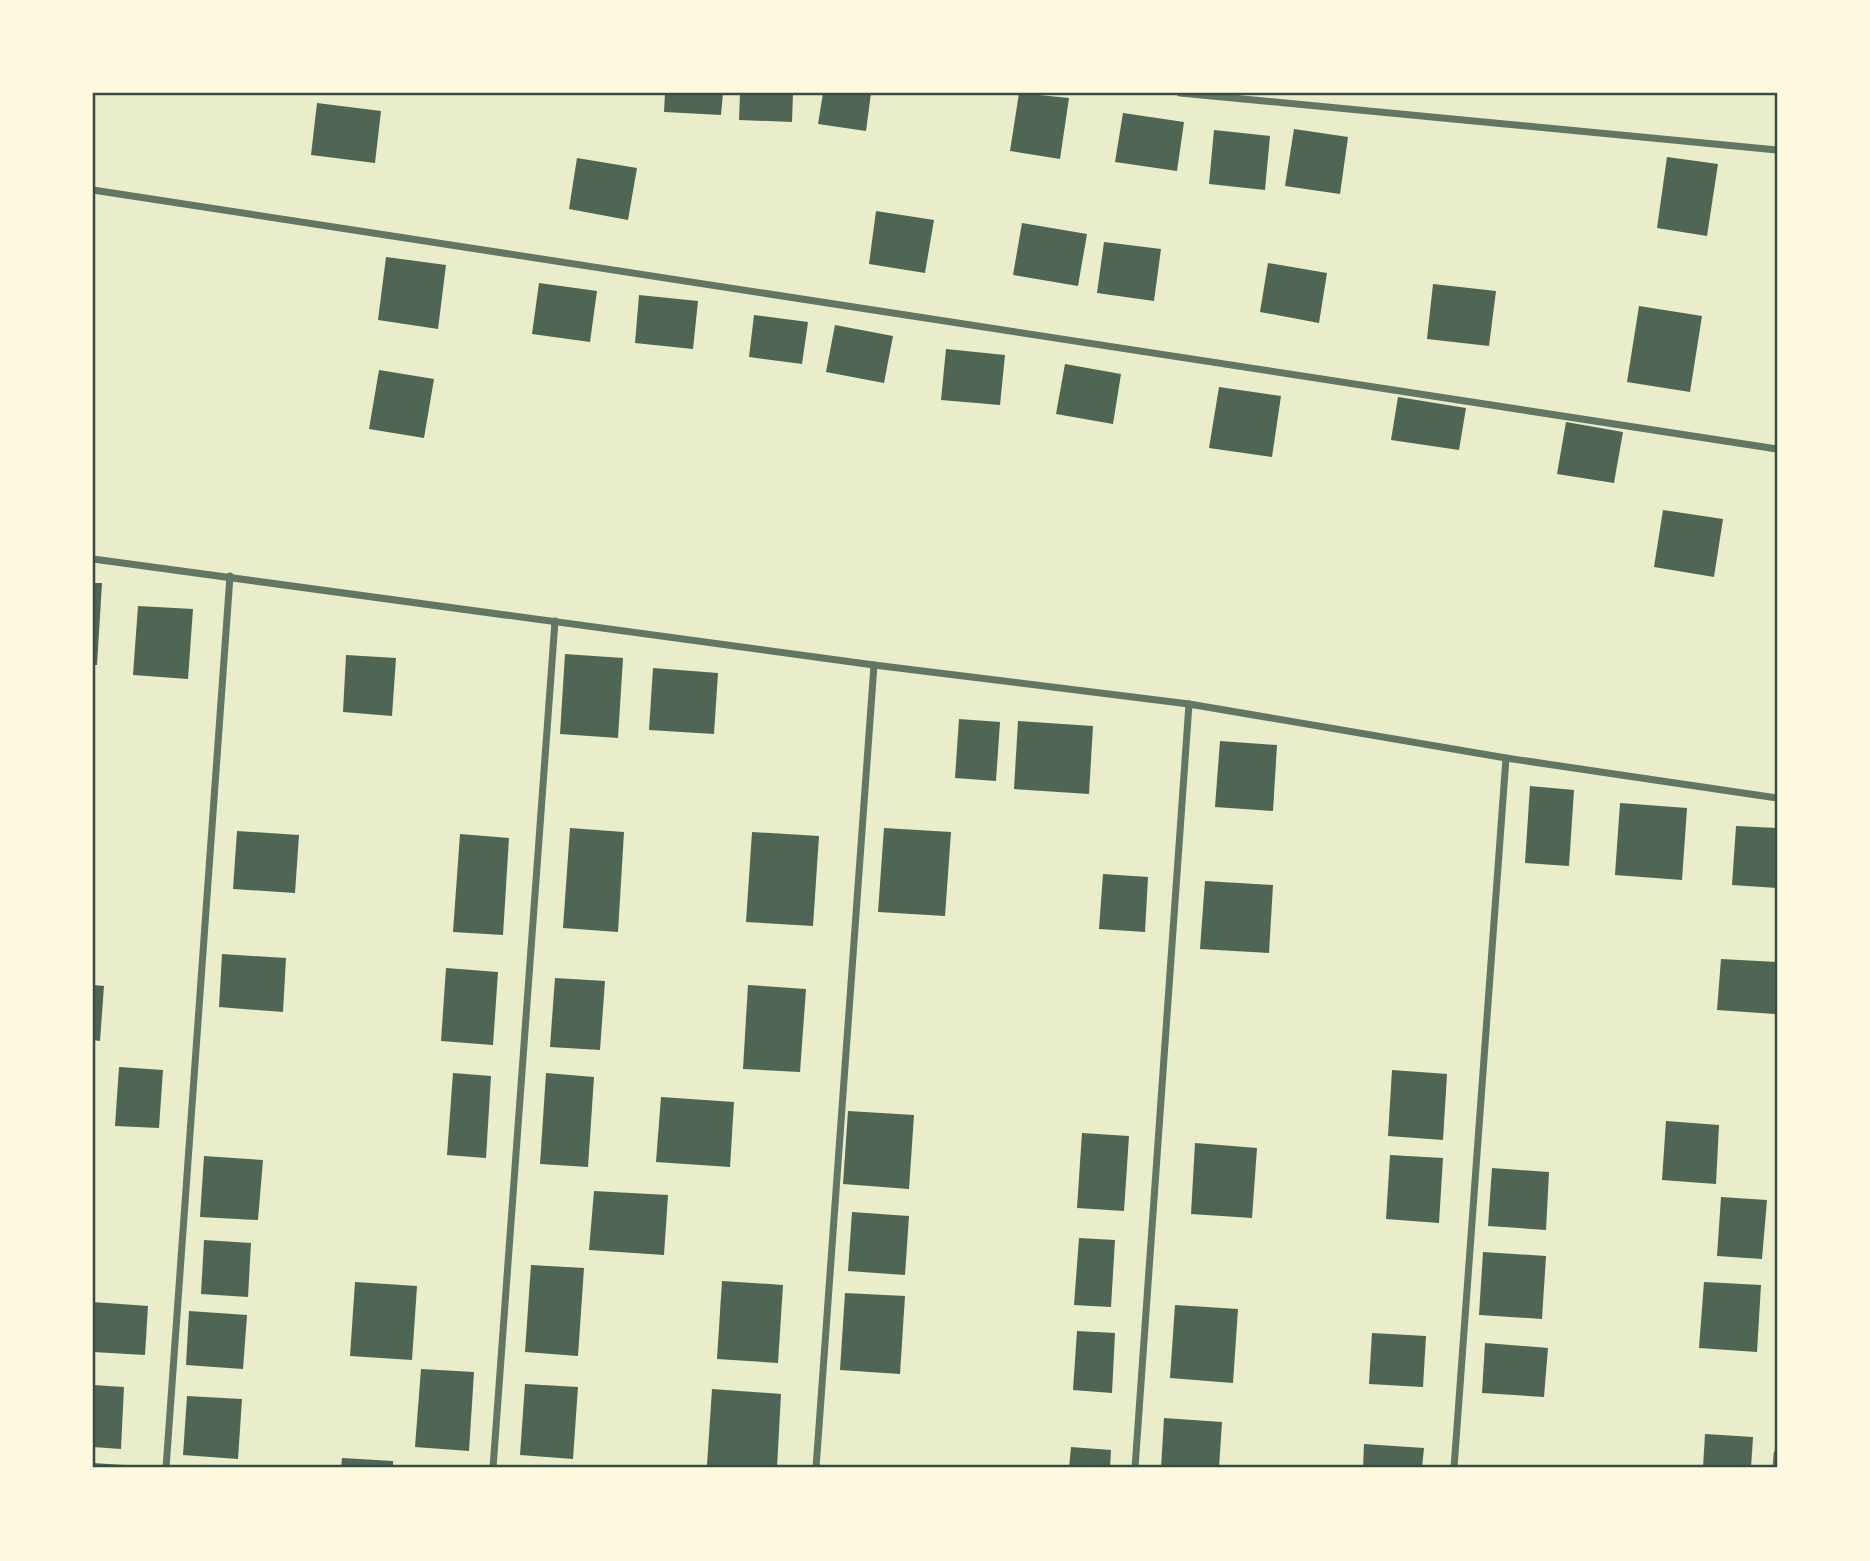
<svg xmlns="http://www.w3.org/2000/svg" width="1870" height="1561" font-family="'Work Sans',sans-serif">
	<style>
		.building { fill: #4f6655 }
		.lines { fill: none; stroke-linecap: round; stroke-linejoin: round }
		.minor { stroke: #617663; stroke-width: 7 }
		.neatline { fill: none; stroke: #344e41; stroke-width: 2.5 }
	</style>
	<rect width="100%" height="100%" fill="#e9edc9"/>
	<g class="building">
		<path d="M665,93H723L721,115L664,112Z"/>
		<path d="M740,93H793L792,122L739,120Z"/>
		<path d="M823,93H871L866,131L818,124Z"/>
		<path d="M1019,93L1069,98L1060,159L1010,151Z"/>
		<path d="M317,103L381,111L375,163L311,155Z"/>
		<path d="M1123,113L1184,122L1177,171L1115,162Z"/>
		<path d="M1294,129L1348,137L1340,194L1285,186Z"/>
		<path d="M1214,130L1270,136L1265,190L1209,184Z"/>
		<path d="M1667,157L1718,164L1707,236L1657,228Z"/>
		<path d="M577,158L637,168L628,220L569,209Z"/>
		<path d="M876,211L934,220L925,273L869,264Z"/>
		<path d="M1022,223L1087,234L1078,286L1013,275Z"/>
		<path d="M1104,242L1161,249L1154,301L1097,293Z"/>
		<path d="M386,257L446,265L438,329L378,320Z"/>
		<path d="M1268,263L1327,273L1319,323L1260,312Z"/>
		<path d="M539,283L597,291L590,342L532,334Z"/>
		<path d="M1433,284L1496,291L1489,346L1427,339Z"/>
		<path d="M639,295L698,301L693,349L635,343Z"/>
		<path d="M1639,306L1702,316L1690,392L1627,382Z"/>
		<path d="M754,315L808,322L802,364L749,357Z"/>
		<path d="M835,325L893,336L884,383L826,372Z"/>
		<path d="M946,349L1005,355L1000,405L941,400Z"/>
		<path d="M1065,364L1121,374L1113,424L1056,414Z"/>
		<path d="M379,370L434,379L424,438L369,429Z"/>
		<path d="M1219,387L1281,396L1272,457L1209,448Z"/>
		<path d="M1398,397L1466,408L1459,450L1391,440Z"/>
		<path d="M1566,422L1623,432L1614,483L1557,474Z"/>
		<path d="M1663,510L1723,519L1714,577L1654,567Z"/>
		<path d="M93,583H102L97,665H93Z"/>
		<path d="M138,606L193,609L188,679L133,675Z"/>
		<path d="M565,654L623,658L618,738L560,734Z"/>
		<path d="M346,655L396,658L392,716L343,712Z"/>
		<path d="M653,668L718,673L714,734L649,730Z"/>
		<path d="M959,719L1000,722L996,781L955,778Z"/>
		<path d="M1018,721L1093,726L1089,794L1014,789Z"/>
		<path d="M1220,741L1277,745L1273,811L1215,807Z"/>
		<path d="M1530,786L1574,790L1569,866L1525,863Z"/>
		<path d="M1620,803L1687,808L1682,880L1615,875Z"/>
		<path d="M1736,826L1777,828V888L1732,885Z"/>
		<path d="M570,828L624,832L618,932L563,928Z"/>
		<path d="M884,828L951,832L945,916L878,912Z"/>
		<path d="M237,831L299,835L295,893L233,889Z"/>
		<path d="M752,832L819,836L813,926L746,922Z"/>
		<path d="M460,834L509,838L503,935L453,932Z"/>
		<path d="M1103,874L1148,877L1145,932L1099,929Z"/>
		<path d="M1205,881L1273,885L1269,953L1200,949Z"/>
		<path d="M222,954L286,958L283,1012L219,1007Z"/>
		<path d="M1721,959L1777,962L1775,1014L1717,1010Z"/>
		<path d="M446,968L498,972L493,1045L441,1041Z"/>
		<path d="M555,978L605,981L600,1050L550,1047Z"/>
		<path d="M93,985L104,986L100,1041L93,1040Z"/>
		<path d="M748,985L806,989L800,1072L743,1069Z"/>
		<path d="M119,1067L163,1070L159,1128L115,1126Z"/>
		<path d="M1392,1070L1447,1074L1443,1140L1388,1136Z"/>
		<path d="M453,1073L491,1076L486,1158L447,1155Z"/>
		<path d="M546,1073L594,1077L588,1167L540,1164Z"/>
		<path d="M661,1097L734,1102L730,1167L656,1162Z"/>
		<path d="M848,1111L914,1115L909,1189L843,1184Z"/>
		<path d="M1666,1121L1719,1125L1716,1184L1662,1180Z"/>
		<path d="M1082,1133L1129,1136L1124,1211L1077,1208Z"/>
		<path d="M1195,1143L1257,1148L1252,1218L1191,1214Z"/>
		<path d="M1390,1155L1443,1158L1439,1223L1386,1219Z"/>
		<path d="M204,1156L263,1160L258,1220L200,1217Z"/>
		<path d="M1492,1168L1549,1172L1546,1230L1488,1226Z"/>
		<path d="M594,1191L668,1195L664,1255L589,1250Z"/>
		<path d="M1721,1197L1767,1200L1762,1259L1717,1256Z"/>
		<path d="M852,1212L909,1216L905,1275L848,1271Z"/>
		<path d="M1079,1238L1115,1240L1111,1307L1074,1305Z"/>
		<path d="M204,1240L251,1243L248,1297L201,1294Z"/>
		<path d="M1483,1252L1546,1256L1542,1319L1479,1315Z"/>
		<path d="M531,1265L584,1268L578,1356L525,1352Z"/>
		<path d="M722,1281L783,1285L778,1363L717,1359Z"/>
		<path d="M355,1282L417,1286L412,1360L350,1356Z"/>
		<path d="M1704,1282L1761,1285L1757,1352L1699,1348Z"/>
		<path d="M845,1293L905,1296L900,1374L840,1370Z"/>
		<path d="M93,1302L148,1306L145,1355L93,1352Z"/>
		<path d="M1175,1305L1238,1309L1233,1383L1170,1378Z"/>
		<path d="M189,1311L247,1315L243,1369L186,1365Z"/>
		<path d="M1077,1331L1115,1333L1112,1393L1073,1390Z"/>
		<path d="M1372,1333L1426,1336L1423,1387L1369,1384Z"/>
		<path d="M1485,1343L1548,1348L1544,1397L1482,1393Z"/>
		<path d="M421,1369L474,1372L469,1451L415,1447Z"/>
		<path d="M525,1384L578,1387L573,1459L520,1455Z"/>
		<path d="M93,1385L124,1387L121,1449L93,1447Z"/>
		<path d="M712,1389L781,1394L777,1468L707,1465Z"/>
		<path d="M187,1396L242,1399L238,1459L183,1455Z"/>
		<path d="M1164,1418L1222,1422L1219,1468H1161Z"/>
		<path d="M1705,1434L1753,1437L1751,1468H1703Z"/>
		<path d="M1364,1444L1424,1448L1422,1468H1363Z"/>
		<path d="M1071,1447L1111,1450L1110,1468H1069Z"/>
		<path d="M342,1458L393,1461V1468H341Z"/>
		<path d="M93,1463L124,1465L123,1468H93Z"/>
	</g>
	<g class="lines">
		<g class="minor">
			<path d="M1180,93L1777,150"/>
			<path d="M93,190L1777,449"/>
			<path d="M93,559L874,665L1189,704L1506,758L1777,798"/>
			<path d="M166,1468L230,576"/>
			<path d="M493,1468L555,621"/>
			<path d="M816,1468L874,665"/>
			<path d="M1135,1468L1189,704"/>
			<path d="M1454,1468L1506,758"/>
			<path d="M1776,1468L1777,1454"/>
		</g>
	</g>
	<rect width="1870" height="1561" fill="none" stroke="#fefae0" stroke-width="189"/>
	<rect x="94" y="94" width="1682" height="1372" class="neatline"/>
</svg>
